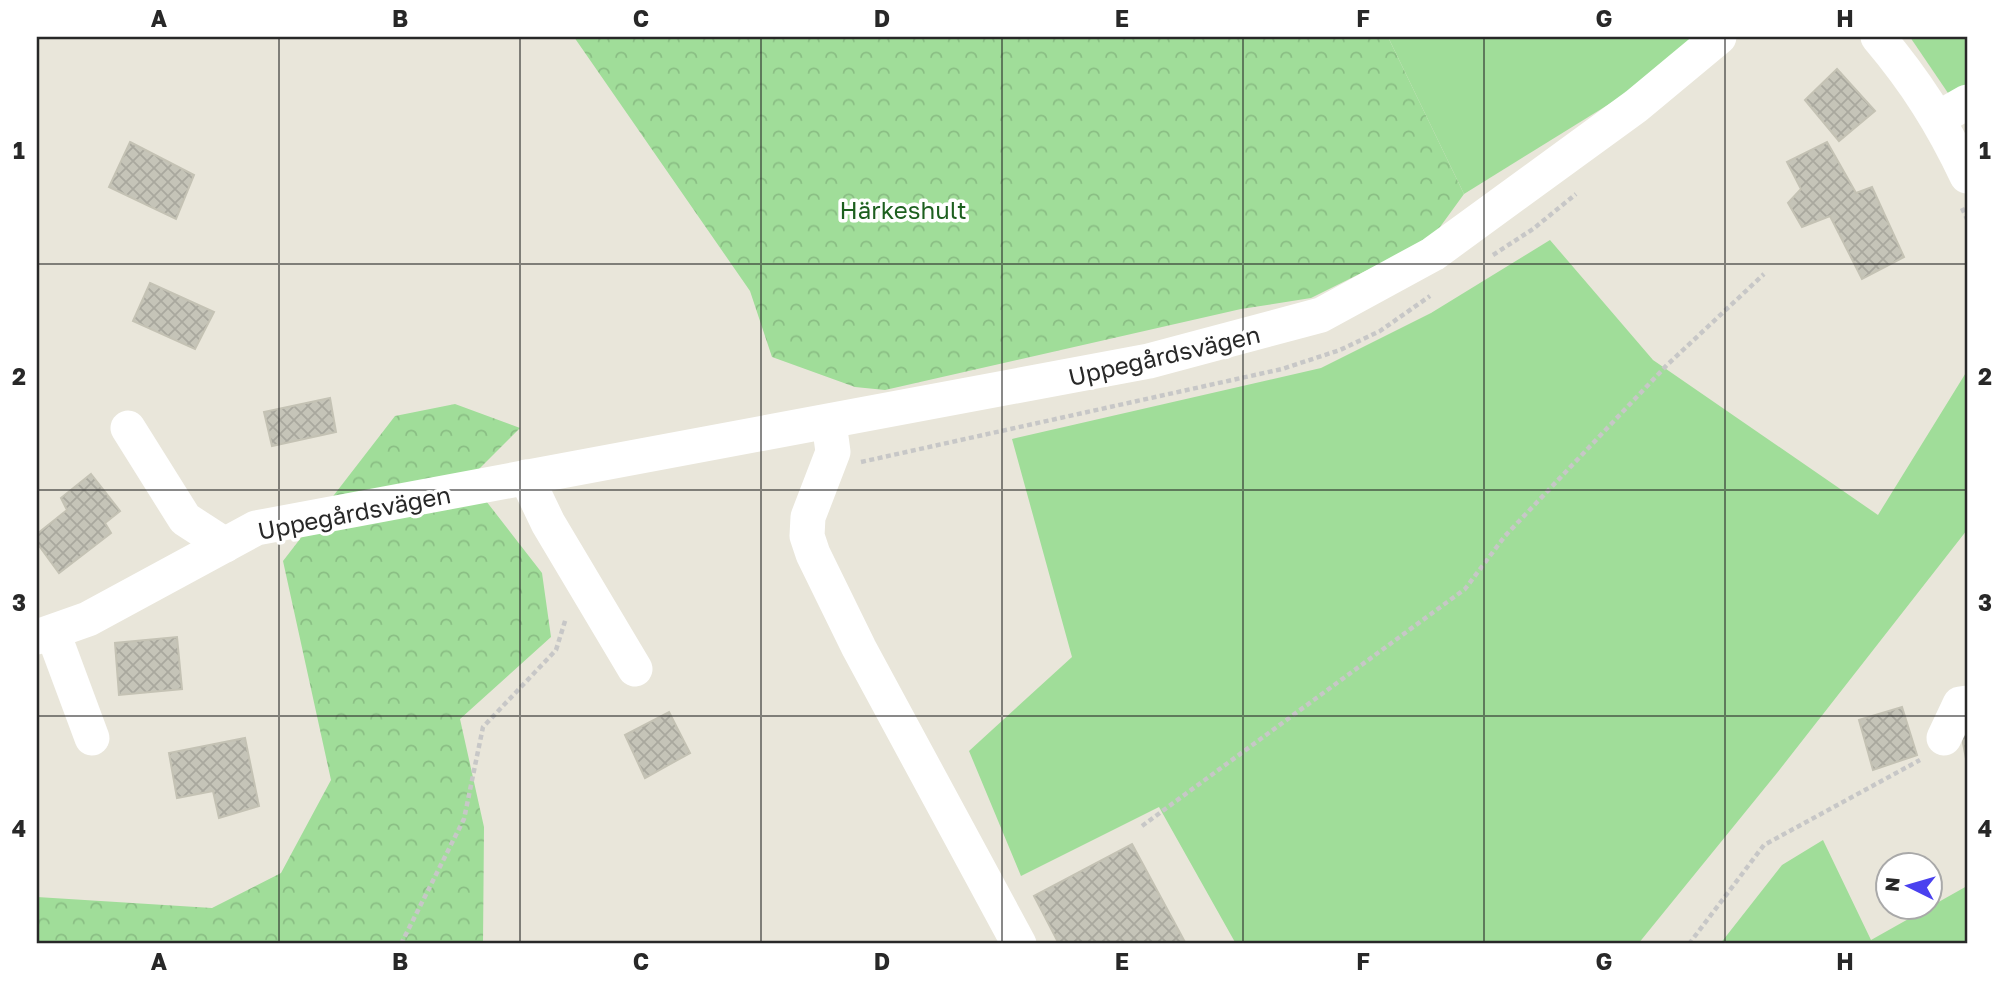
<svg xmlns="http://www.w3.org/2000/svg" width="2004" height="981" font-family="'Golos Text',sans-serif">
	<style>
		.green { fill: #a0dd99 }
		.forest { fill: url(#forest-crowns) }
		.building { fill: url(#building-cross-hatch); stroke: #c4c2b4; stroke-width: 2 }
		.lines { fill: none; stroke-linecap: round; stroke-linejoin: round }
		.path { stroke: #c7c7c7; stroke-width: 4.5; stroke-dasharray: 5 3.5; stroke-linecap: butt }
		.minor { stroke: #fff; stroke-width: 35 }
		.grid { fill: none; stroke: #282828; stroke-width: 2; stroke-opacity: 0.55 }
		.labels { text-anchor: middle; dominant-baseline: central; stroke-width: 7; stroke-linejoin: round; paint-order: stroke }
		.park-label { font-size: 24px; fill: #1d5f1f; stroke: #fff }
		.street-label { font-size: 24px; fill: #282828; stroke: #fff }
		.neatline { fill: none; stroke: #282828; stroke-width: 2.5 }
		.grid-label { font-size: 23px; text-anchor: middle; font-weight: bold; fill: #282828 }
	</style>
	<defs>
		<pattern id="forest-crowns" width="20" height="18" patternUnits="userSpaceOnUse" patternTransform="scale(1.75)"><rect width="20" height="18" fill="#a0dd99"/><path d="M2 6a3 3 0 1 1 6 0M12 15a3 3 0 1 1 6 0" fill="none" stroke="#8abe84"/></pattern>
		<pattern id="building-cross-hatch" width="8" height="8" patternUnits="userSpaceOnUse" patternTransform="scale(1.75)"><rect width="8" height="8" fill="#c5c4b8"/><path d="M0 0l8 8M0 8l8-8" fill="none" stroke="#a9a89e"/></pattern>
	</defs>
	<rect width="100%" height="100%" fill="#e9e6da"/>
	<g class="green">
		<path d="M1388,37H1699L1619,98L1464,194Z"/>
		<path d="M1910,37H1967V121Z"/>
		<path d="M1550,240L1653,360L1878,515L1967,371V530L1777,773L1638,944H1236L1159,807L1021,876L969,751L1072,657L1012,439L1321,368L1431,313Z"/>
		<path d="M1823,840L1871,940L1967,886V944H1720L1782,865Z"/>
	</g>
	<g class="forest">
		<path d="M574,37H1388L1464,194L1432,238L1311,298L1241,309L885,390L855,387L772,357L750,291Z"/>
		<path d="M455,404L520,428L469,479L542,573L551,637L460,719L484,827L483,944H37V897L212,908L281,873L331,780L283,561L395,416Z"/>
	</g>
	<g class="building">
		<path d="M1837,69L1875,111L1839,141L1805,100Z"/>
		<path d="M130,142L194,175L176,219L109,187Z"/>
		<path d="M1827,142L1856,193L1872,187L1904,257L1862,279L1830,216L1802,227L1788,203L1801,189L1787,162Z"/>
		<path d="M150,283L214,312L195,349L133,321Z"/>
		<path d="M330,398L336,432L272,446L264,412Z"/>
		<path d="M91,474L120,511L105,523L111,533L59,573L37,543V534L67,510L61,498Z"/>
		<path d="M177,637L182,689L119,695L115,643Z"/>
		<path d="M1902,707L1917,755L1873,770L1859,720Z"/>
		<path d="M669,712L690,753L645,778L625,735Z"/>
		<path d="M1967,720V764L1959,722Z"/>
		<path d="M245,738L259,806L219,818L213,791L177,798L169,753Z"/>
		<path d="M1132,844L1186,944H1059L1034,896Z"/>
	</g>
	<g class="lines">
		<g class="path">
			<path d="M1962,208L1967,219"/>
			<path d="M1493,255L1533,229L1576,194"/>
			<path d="M861,462L1282,369L1340,350L1380,331L1430,296"/>
			<path d="M1142,826L1465,589L1505,536L1667,365L1764,274"/>
			<path d="M401,944L464,819L483,727L556,650L566,618"/>
			<path d="M1689,944L1764,845L1920,760"/>
		</g>
		<g class="minor">
			<path d="M1878,37C1916,82 1942,123 1967,176"/>
			<path d="M1939,118L1967,102"/>
			<path d="M829,422L833,452L808,517L807,536L813,554L859,648L1019,944"/>
			<path d="M128,428L185,519L225,545"/>
			<path d="M526,477L548,523L635,669"/>
			<path d="M53,633L92,738"/>
			<path d="M37,637L88,619L256,528L1149,361L1321,315L1433,254L1636,106L1719,37"/>
			<path d="M1944,738L1960,704L1967,703"/>
		</g>
	</g>
	<path class="grid" d="M279,37V944M520,37V944M761,37V944M1002,37V944M1243,37V944M1484,37V944M1725,37V944M37,264H1967M37,490H1967M37,716H1967"/>
	<g class="labels">
		<g class="park-label">
			<text x="903" y="209">Härkeshult</text>
		</g>
		<g class="street-label">
			<text transform="translate(1164 355) rotate(-13)">Uppegårdsvägen</text>
			<text transform="translate(354 512) rotate(-11)">Uppegårdsvägen</text>
		</g>
	</g>
	<rect width="2004" height="981" fill="none" stroke="#ffffff" stroke-width="77"/>
	<g transform="translate(1909 886) rotate(275)"><circle r="33" fill="#ffffff" stroke="#a9a9a9" stroke-width="2"/>
	<path d="M0-5L12 26L0 18L-12 26Z" fill="#4a41ef"/>
	<text y="-10" font-size="19" font-weight="bold" text-anchor="middle" fill="#282828">N</text>
	</g>
	<rect x="38" y="38" width="1928" height="904" class="neatline"/>
	<g class="grid-label">
		<text x="159" y="27">A</text>
		<text x="400" y="27">B</text>
		<text x="641" y="27">C</text>
		<text x="882" y="27">D</text>
		<text x="1122" y="27">E</text>
		<text x="1363" y="27">F</text>
		<text x="1604" y="27">G</text>
		<text x="1845" y="27">H</text>
		<text x="19" y="159">1</text>
		<text x="1985" y="159">1</text>
		<text x="19" y="385">2</text>
		<text x="1985" y="385">2</text>
		<text x="19" y="611">3</text>
		<text x="1985" y="611">3</text>
		<text x="19" y="837">4</text>
		<text x="1985" y="837">4</text>
		<text x="159" y="970">A</text>
		<text x="400" y="970">B</text>
		<text x="641" y="970">C</text>
		<text x="882" y="970">D</text>
		<text x="1122" y="970">E</text>
		<text x="1363" y="970">F</text>
		<text x="1604" y="970">G</text>
		<text x="1845" y="970">H</text>
	</g>
</svg>
